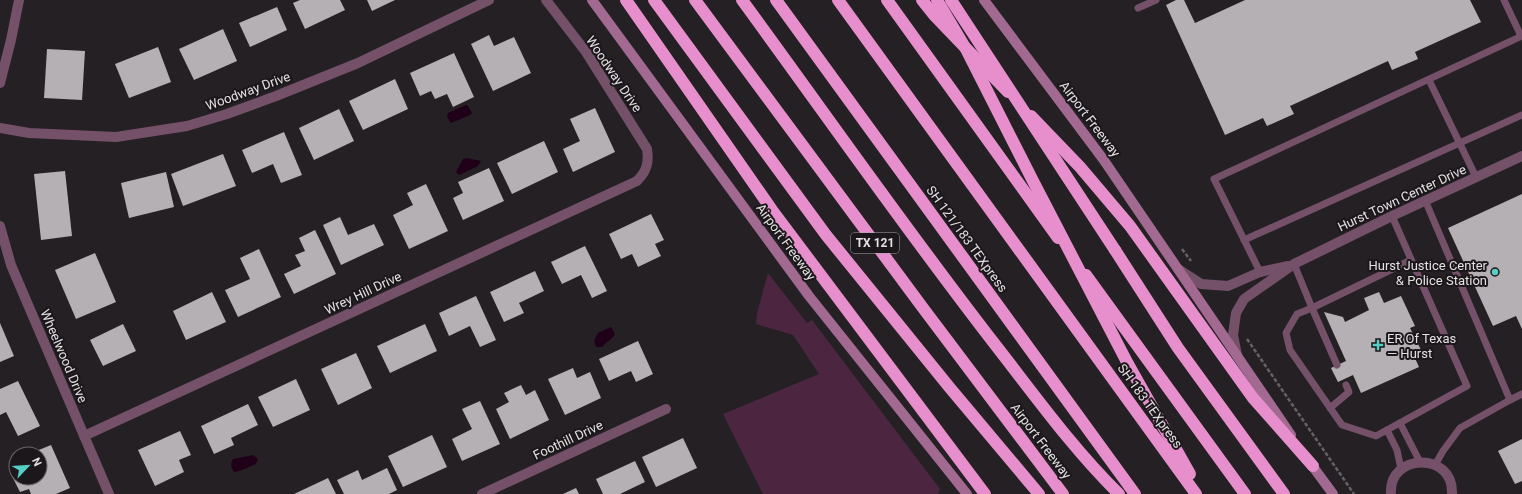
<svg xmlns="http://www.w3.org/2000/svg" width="1522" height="494" font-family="Roboto,sans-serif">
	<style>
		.green { fill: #4c2641 }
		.water { fill: #200018 }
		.building { fill: #b5b0b3 }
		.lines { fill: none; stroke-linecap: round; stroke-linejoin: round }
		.path { stroke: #656164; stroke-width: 2.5; stroke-dasharray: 4 2; stroke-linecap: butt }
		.service { stroke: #745069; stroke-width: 7 }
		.minor { stroke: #745069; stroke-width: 10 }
		.secondary { stroke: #a26991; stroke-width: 10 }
		.motorway { stroke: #e78ecd; stroke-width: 12 }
		.motorway-bridge { stroke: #e78ecd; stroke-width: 12 }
		.poi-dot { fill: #55cec5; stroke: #1b171a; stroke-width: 1.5 }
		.labels { text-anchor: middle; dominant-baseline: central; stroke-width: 4; stroke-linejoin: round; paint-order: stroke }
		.shield { fill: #1b171a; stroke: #a8a4a7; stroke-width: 1 }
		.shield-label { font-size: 12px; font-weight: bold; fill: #e4e1e3 }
		.street-label { font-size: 13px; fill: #e4e1e3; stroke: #1b171a }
		.poi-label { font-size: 13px; fill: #e4e1e3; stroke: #1b171a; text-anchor: end }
	</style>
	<rect width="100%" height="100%" fill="#242023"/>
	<path class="green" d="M768,273L807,323L812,320L940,489L938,494H763L723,414L819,374L793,335L756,324L757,313Z"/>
	<g class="water">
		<path d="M466,105L468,106L472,113L470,115L451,123L447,117L448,113Z"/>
		<path d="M467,158L481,161L478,166L459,175L456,172L463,159Z"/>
		<path d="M611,327L615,334C613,339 606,342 602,347H596L594,341L598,333Z"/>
		<path d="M253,455L258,459L256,464C251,466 239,472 234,472C231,467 230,464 233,459Z"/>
	</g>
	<g class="building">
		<path d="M300,0H340L345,10L305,29L293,3Z"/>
		<path d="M367,0H395L372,11Z"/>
		<path d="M1176,0H1184L1195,23L1245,0H1470L1481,22L1415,52L1418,59L1392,70L1388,61L1290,106L1294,114L1267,126L1263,118L1225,135L1166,5Z"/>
		<path d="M277,7L287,30L250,47L239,23Z"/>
		<path d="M223,29L237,61L194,80L179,49Z"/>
		<path d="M489,35L494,46L514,37L531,73L493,91L471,44Z"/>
		<path d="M158,47L171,82L129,98L115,64Z"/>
		<path d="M47,49L85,51L82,100L44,98Z"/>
		<path d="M454,53L474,97L453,107L447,94L435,99L431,91L420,96L410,73Z"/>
		<path d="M395,79L408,109L363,130L349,101Z"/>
		<path d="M595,108L615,152L573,172L563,149L580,141L570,119Z"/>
		<path d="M339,109L354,141L314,160L299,128Z"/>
		<path d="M284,132L302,175L281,183L273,164L252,173L242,150Z"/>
		<path d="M544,141L558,172L512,194L497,163Z"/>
		<path d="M223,154L236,186L183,206L171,174Z"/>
		<path d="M489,168L504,201L463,220L453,198L463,193L458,182Z"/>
		<path d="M65,171L72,236L41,240L34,174Z"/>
		<path d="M166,172L174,207L129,218L121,183Z"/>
		<path d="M426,184L448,231L409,249L393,215L413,205L407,193Z"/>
		<path d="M1522,194V329L1516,316L1493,326L1448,228Z"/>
		<path d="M651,214L664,240L655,244L661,256L638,267L632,254L621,259L609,234Z"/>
		<path d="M340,217L348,235L374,224L384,245L341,265L323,225Z"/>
		<path d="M315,230L336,274L294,294L284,274L301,266L295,255L305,251L299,238Z"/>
		<path d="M585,246L607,291L592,298L581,275L562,284L551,262Z"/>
		<path d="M259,249L281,297L238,317L225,290L250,279L240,258Z"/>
		<path d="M95,253L116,302L76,319L55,270Z"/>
		<path d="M535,271L544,291L519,303L524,313L504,322L490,292Z"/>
		<path d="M212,292L226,322L186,340L173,311Z"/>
		<path d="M1379,292L1384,303L1401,296L1415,326L1410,328L1422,352L1414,356L1419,367L1361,393L1353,375L1338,382L1331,368L1346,361L1324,312L1343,317L1345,322L1369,310L1364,298Z"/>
		<path d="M476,296L496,340L480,347L470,326L449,336L439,313Z"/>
		<path d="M0,323L14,356L0,362Z"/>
		<path d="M123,324L136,351L103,366L90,340Z"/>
		<path d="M425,324L437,351L390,373L377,346Z"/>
		<path d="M638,341L653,374L636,382L631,371L609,381L599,359Z"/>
		<path d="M356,353L372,388L338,405L321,369Z"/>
		<path d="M573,368L577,378L590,372L601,398L565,415L548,379Z"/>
		<path d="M296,379L310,410L273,427L258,397Z"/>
		<path d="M18,381L40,426L18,436L6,412L0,415V389Z"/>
		<path d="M521,385L526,395L535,390L549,420L510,439L496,409L509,402L504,393Z"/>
		<path d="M480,401L500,444L462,461L452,439L472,429L462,409Z"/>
		<path d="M248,404L258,425L231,438L234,445L214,454L201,426Z"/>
		<path d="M180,431L191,455L179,460L184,472L155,486L138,450Z"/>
		<path d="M432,435L447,467L403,487L388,456Z"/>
		<path d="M683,438L697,468L656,487L642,457Z"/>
		<path d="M1522,439V481L1515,484L1498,451Z"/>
		<path d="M51,445L70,488L56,494H31L29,489L20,492L12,476L16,474V478H40V454H29Z"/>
		<path d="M635,461L645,482L620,494H603L596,479Z"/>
		<path d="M387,468L397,490L389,494H344L337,480L358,470L362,480Z"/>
		<path d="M328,478L336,494H294Z"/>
		<path d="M576,488L579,494H563Z"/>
	</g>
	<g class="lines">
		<g class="path">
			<path d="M1182,249L1191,261"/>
			<path d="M1247,339L1354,494"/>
		</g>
		<g class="service">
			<path d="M1504,0L1521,36"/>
			<path d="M1138,8L1156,0"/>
			<path d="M1429,80L1476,177"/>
			<path d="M1425,200L1510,400L1522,394"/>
			<path d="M1244,240L1522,115"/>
			<path d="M1294,264L1312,308L1297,314L1286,333L1290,350L1342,425L1376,436L1467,386L1392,216"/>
			<path d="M1260,272L1214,179L1522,36"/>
			<path d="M1337,365L1312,308L1411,260"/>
			<path d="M1330,408L1349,392L1346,385"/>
			<path d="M1400,423L1420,462"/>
			<path d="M1387,430L1397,450L1401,469"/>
			<path d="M1435,465L1443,451L1460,428L1510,400"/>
		</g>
		<g class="minor">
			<path d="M0,83L11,40L19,0"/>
			<path d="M0,128L29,133L116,137L187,126L227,114L276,96L358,63L489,0"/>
			<path d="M0,226L11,265L109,494"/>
			<path d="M1178,269L1201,284L1228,286L1260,272L1288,266"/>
			<path d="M1237,355L1233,335L1236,313L1244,299L1294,264L1392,216L1522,156"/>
			<path d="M84,436L637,181C647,171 649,162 647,149L586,52L546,0"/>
			<path d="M482,494L666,409"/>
			<path d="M1391,494C1388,453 1454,451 1452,494"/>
		</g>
		<g class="secondary">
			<path d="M592,0L809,296L967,494"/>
			<path d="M984,0L1103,159L1291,435"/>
			<path d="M1308,460L1333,494"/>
		</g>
		<g class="motorway">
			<path d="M626,0L772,210L985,494"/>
			<path d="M654,0L826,235L950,388L1039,494"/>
			<path d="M695,0L923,308L1063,494"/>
			<path d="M742,0C827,116 909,234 997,347C1036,397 1074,450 1119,494"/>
			<path d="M776,0L1135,494"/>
			<path d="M838,0L1196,494"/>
			<path d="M887,0L1058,238"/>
			<path d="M922,0L934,15L1008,92"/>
			<path d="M1031,116L1080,167L1130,226L1253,398L1313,466"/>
			<path d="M1115,250L1178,348L1284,494"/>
			<path d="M1086,275L1245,494"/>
			<path d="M1128,364L1190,474"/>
		</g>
		<g class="motorway-bridge">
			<path d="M937,0L966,49L1033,181L1128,364"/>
			<path d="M951,0L1115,250"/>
		</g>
	</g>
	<g class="poi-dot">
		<circle cx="1495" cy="272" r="4"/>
		<path d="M1376 339h4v4h4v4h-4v4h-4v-4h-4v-4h4z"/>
	</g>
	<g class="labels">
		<rect class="shield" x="851" y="233" width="48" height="20" rx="3"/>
		<g class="shield-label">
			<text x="875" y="243">TX 121</text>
		</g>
		<g class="street-label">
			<text transform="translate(614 74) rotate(56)">Woodway Drive</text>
			<text transform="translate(248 91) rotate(-20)">Woodway Drive</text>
			<text transform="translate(1090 119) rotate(53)">Airport Freeway</text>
			<text transform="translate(1402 198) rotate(-25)">Hurst Town Center Drive</text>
			<text transform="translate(967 239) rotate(54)">SH 121/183 TEXpress</text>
			<text transform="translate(786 242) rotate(54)">Airport Freeway</text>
			<text transform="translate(363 293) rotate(-25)">Wrey Hill Drive</text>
			<text transform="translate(64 356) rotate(67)">Wheelwood Drive</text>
			<text transform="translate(1150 406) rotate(54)">SH 183 TEXpress</text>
			<text transform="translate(568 440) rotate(-25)">Foothill Drive</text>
			<text transform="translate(1041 441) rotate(53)">Airport Freeway</text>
		</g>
		<g class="poi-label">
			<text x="1487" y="265">Hurst Justice Center<tspan x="1487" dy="15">&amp; Police Station</tspan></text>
			<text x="1387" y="338" text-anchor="start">ER Of Texas<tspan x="1387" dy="15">— Hurst</tspan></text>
		</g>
	</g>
	<g transform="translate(28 466) rotate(65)"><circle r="19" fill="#1b171a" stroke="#6b686a"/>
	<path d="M0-3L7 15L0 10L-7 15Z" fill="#55cec5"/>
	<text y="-6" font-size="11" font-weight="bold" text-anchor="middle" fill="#e4e1e3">N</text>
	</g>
</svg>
